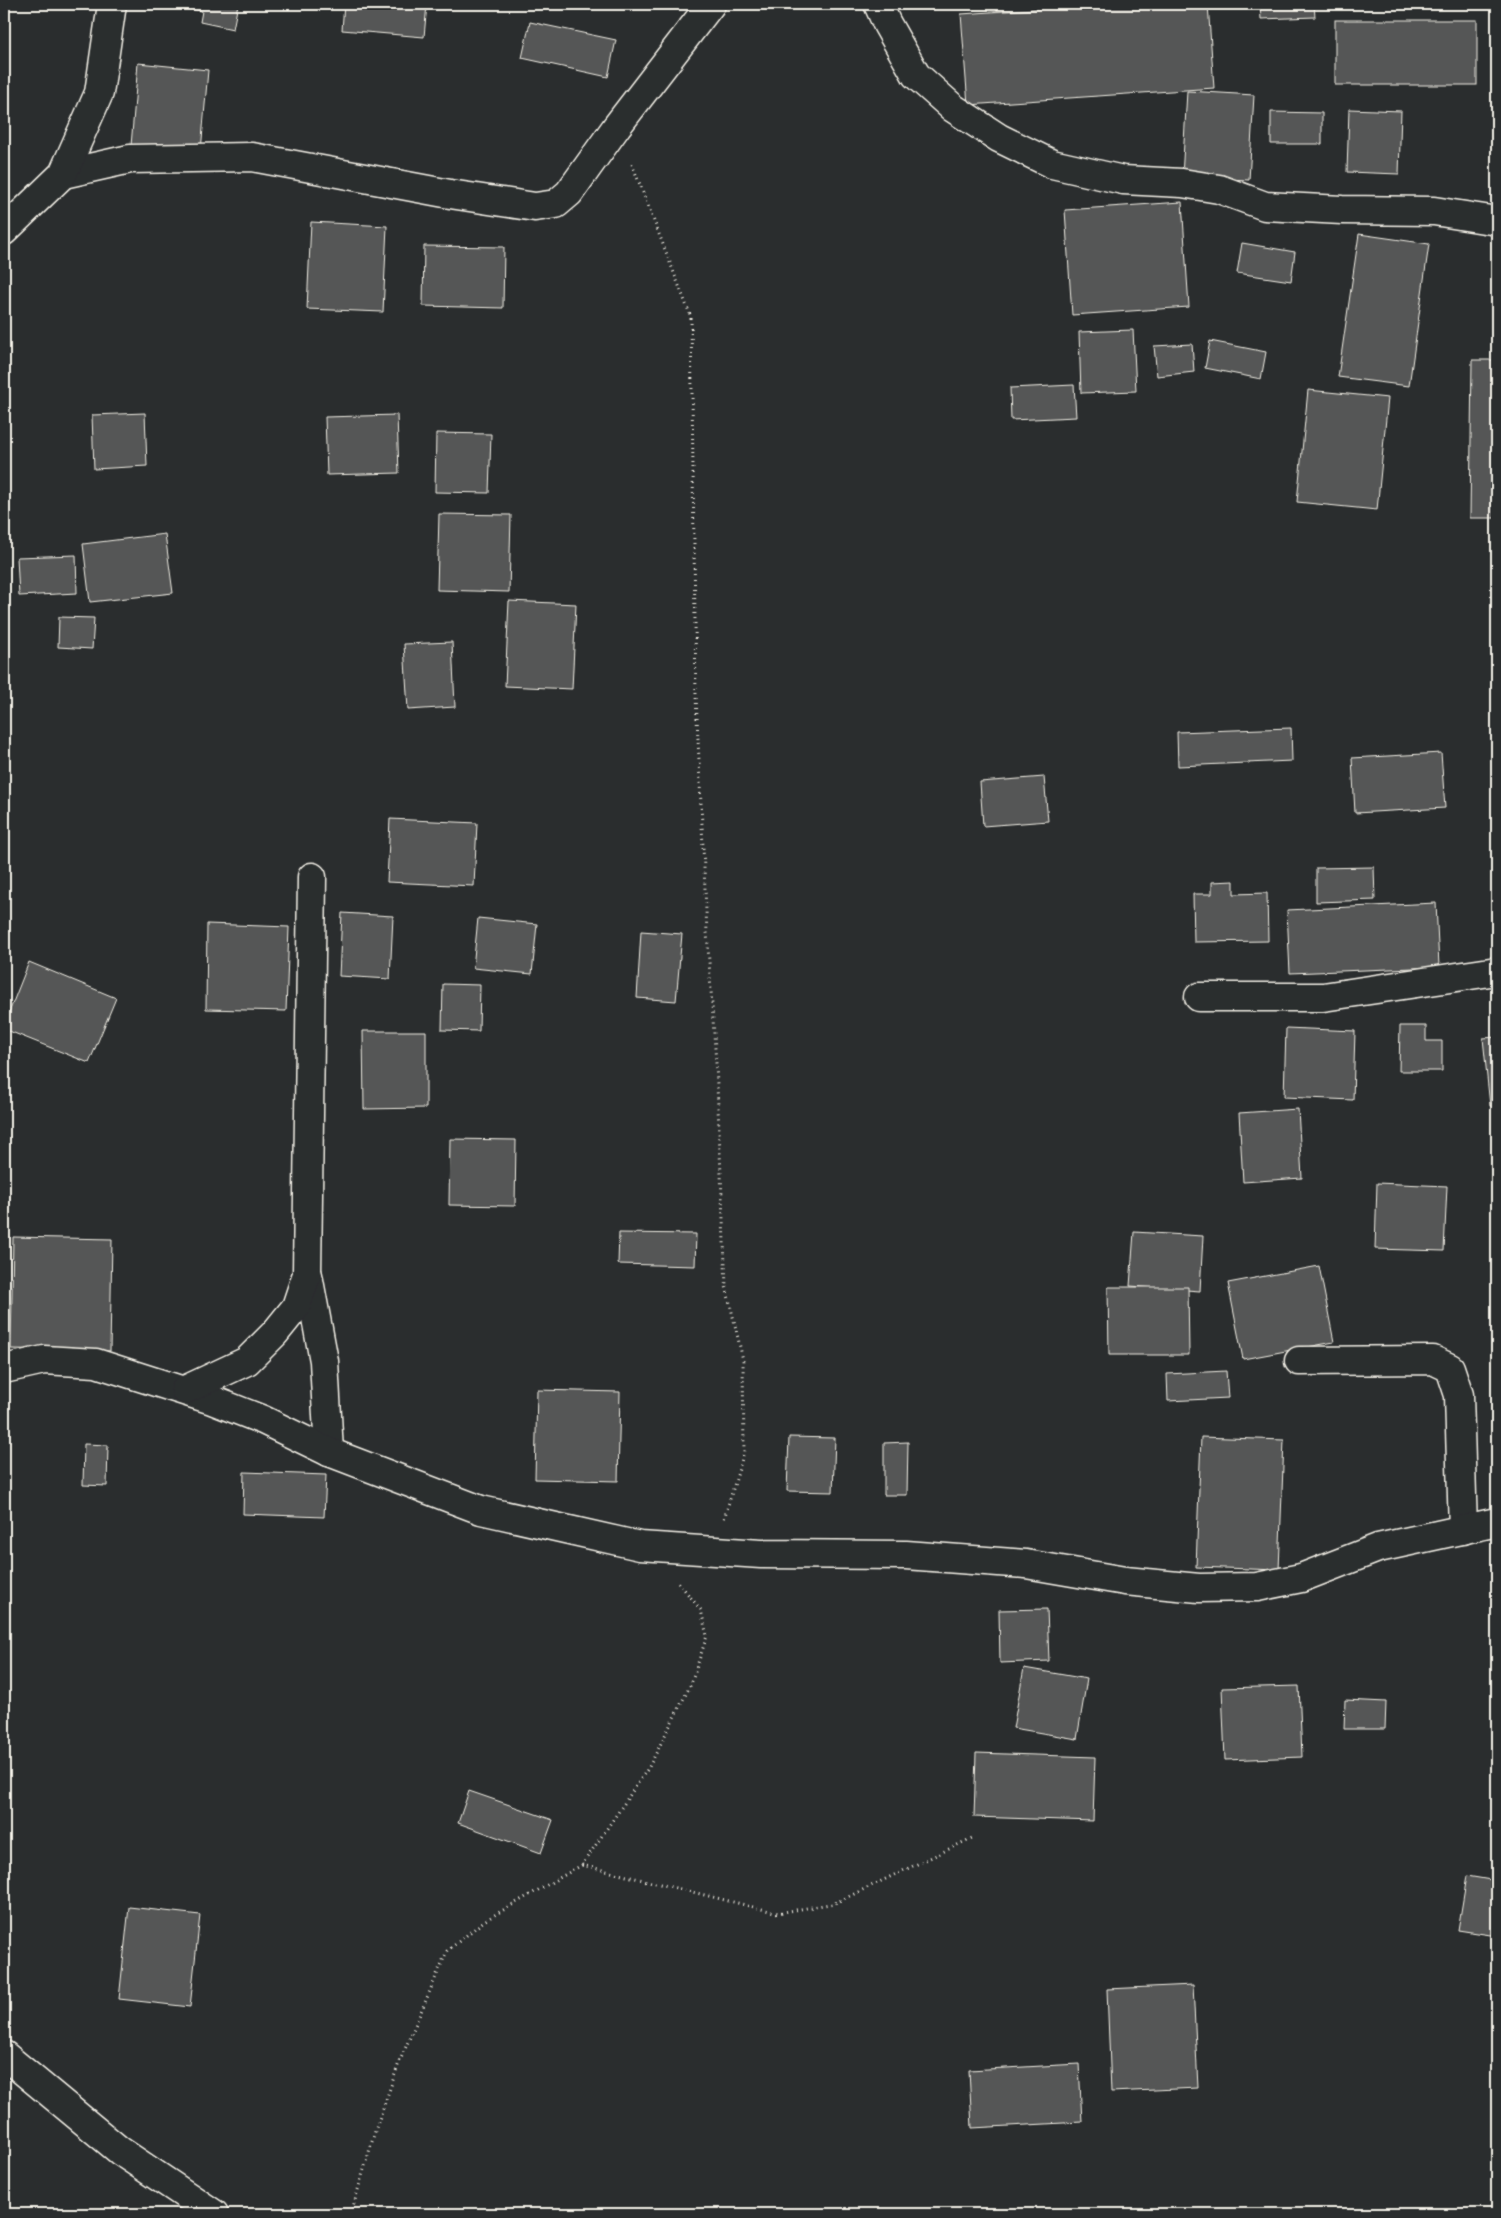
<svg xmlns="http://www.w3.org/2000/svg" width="1501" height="2218" font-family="Dekko,sans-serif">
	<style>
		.building { fill: #555756; stroke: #f4f1e8 }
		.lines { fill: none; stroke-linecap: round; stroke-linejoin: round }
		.minor-casing { stroke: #f4f1e8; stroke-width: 31 }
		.path { stroke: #f4f1e8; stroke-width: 3; stroke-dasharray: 1 4; stroke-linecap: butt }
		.minor { stroke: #2a2d2e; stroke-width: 28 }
	</style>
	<rect width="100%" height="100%" fill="#2a2d2e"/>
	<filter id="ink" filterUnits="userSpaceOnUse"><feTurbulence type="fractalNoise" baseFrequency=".02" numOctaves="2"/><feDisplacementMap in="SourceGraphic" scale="10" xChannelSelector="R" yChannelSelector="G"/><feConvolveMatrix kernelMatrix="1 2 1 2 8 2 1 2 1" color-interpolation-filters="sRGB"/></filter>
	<g filter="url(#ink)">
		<g class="building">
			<path d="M164,4H238L233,29L200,22L202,11Z"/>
			<path d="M344,4H427L424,37L342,30Z"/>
			<path d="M1108,4H1208L1214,88L968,105L961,14Z"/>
			<path d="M1260,4H1314L1315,17L1261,19Z"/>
			<rect x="1335" y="20" width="142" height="65"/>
			<path d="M530,22L616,40L608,77L522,58Z"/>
			<path d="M138,63L208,70L201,151L131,146Z"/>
			<path d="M1187,91L1254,95L1249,180L1182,177Z"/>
			<path d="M1349,109L1401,111L1399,174L1347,172Z"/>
			<path d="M1271,112L1322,113V144H1271Z"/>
			<path d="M1182,202L1189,307L1072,315L1065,210Z"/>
			<path d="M311,222L387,226L383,312L307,309Z"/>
			<path d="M1359,234L1429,244L1409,386L1338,377Z"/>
			<path d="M1242,243L1295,252L1291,281L1237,273Z"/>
			<path d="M424,246L504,247L503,308L423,306Z"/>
			<path d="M1133,330L1136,391L1081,393L1079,332Z"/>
			<path d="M1210,341L1266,352L1261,379L1205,368Z"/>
			<path d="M1192,344L1194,372L1157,376L1154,346Z"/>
			<path d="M1472,360H1497V518H1470Z"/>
			<path d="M1074,385L1076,417L1011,420L1010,388Z"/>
			<path d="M1308,390L1388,398L1377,510L1297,502Z"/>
			<path d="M145,413L147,466L94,469L92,415Z"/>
			<path d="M397,415L399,473L327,475L325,417Z"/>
			<path d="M436,433L491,434L489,493L435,492Z"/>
			<path d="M439,514L511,515L509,592L437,590Z"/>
			<path d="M165,534L173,593L90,602L83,544Z"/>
			<path d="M76,555L77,593L19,596L17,557Z"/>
			<path d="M509,601L576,604L572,689L505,686Z"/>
			<path d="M59,617L94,618L92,649L58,647Z"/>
			<path d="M452,642L455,707L408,710L404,644Z"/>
			<path d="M1291,728L1292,761L1178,766L1177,732Z"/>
			<path d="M1441,753L1445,808L1355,813L1352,758Z"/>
			<path d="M1044,777L1048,821L983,826L980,782Z"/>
			<path d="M390,819L477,823L474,886L387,882Z"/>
			<path d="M1374,867L1375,900L1316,902V868Z"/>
			<path d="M1234,881V894L1267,893L1268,941L1194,942L1193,894H1212V882Z"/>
			<path d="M1436,903L1439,967L1290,973L1287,910Z"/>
			<path d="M342,913L393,916L390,979L339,976Z"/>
			<path d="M478,918L537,924L532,974L473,968Z"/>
			<path d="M207,924L289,927L286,1011L206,1009Z"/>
			<path d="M641,931L682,934L676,1001L637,998Z"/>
			<path d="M29,962L116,998L89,1063L4,1029V1025Z"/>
			<path d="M443,984L480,985L479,1031L442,1030Z"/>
			<path d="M1400,1026H1426V1041H1442V1071H1399Z"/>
			<path d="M1286,1028L1355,1031L1353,1100L1284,1097Z"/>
			<path d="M363,1031H426V1108L364,1109Z"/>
			<path d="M1497,1037V1105L1490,1106L1483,1038Z"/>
			<path d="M1298,1109L1302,1178L1243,1182L1239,1113Z"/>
			<path d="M450,1139L516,1140L515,1206L449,1205Z"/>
			<path d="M1377,1183L1447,1186L1444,1251L1375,1249Z"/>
			<path d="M1134,1232L1203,1236L1200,1291L1130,1286Z"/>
			<path d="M619,1233L696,1234L695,1266L618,1264Z"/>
			<path d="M13,1237L112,1239L110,1351L11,1349Z"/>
			<path d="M1319,1266L1334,1342L1243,1359L1228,1283Z"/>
			<path d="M1108,1287H1188L1189,1355H1109Z"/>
			<path d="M1226,1371L1228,1398L1168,1401L1167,1374Z"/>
			<path d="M537,1390L620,1392L618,1481L535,1479Z"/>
			<path d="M789,1437L835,1438L833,1492L787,1491Z"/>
			<path d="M1201,1437L1284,1440L1279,1570L1196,1567Z"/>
			<path d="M908,1442L907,1495H884V1443Z"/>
			<path d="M84,1444L108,1445L107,1486L83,1485Z"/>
			<path d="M244,1472L326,1475L324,1517L243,1514Z"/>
			<path d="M1047,1609L1049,1661L1000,1663L999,1610Z"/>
			<path d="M1024,1668L1087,1679L1077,1739L1013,1728Z"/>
			<path d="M1299,1686L1302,1757L1225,1760L1222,1688Z"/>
			<path d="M1345,1700L1386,1702L1385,1729H1344Z"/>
			<path d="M976,1753L1095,1757L1093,1821L974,1817Z"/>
			<path d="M469,1791L553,1820L541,1853L458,1823Z"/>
			<path d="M1467,1876L1497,1881V1936L1458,1930Z"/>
			<path d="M129,1907L200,1915L190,2007L119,1999Z"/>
			<path d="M1193,1985L1198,2088L1111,2092L1107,1989Z"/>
			<path d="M1079,2064L1082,2122L972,2128L969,2070Z"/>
		</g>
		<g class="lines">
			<g class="minor-casing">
				<g id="minor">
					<path d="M878,4L887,24L916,75L953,108L999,138L1052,164L1123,180L1182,183L1219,189L1265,206L1342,210L1434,211L1497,221"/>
					<path d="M63,174L130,159L252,157L450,194L535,207L556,204L569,193L617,126L711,4"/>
					<path d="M4,231L63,174L99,93L112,4"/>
					<path d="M1199,997H1323L1497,971"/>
					<path d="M308,1275L324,1361L329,1452"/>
					<path d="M1299,1361L1433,1360L1450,1368L1459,1395L1463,1530"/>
					<path d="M4,1369L44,1360L96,1363L212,1400L263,1420L329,1452L481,1510L640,1546L761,1554L906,1555L1026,1564L1125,1581L1199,1588L1257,1587L1301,1578L1378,1548L1497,1522"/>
					<path d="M185,1390L247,1361L275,1333L296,1307L307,1274L312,877"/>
					<path d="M4,2055L120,2151L214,2214"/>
				</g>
			</g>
			<g class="path">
				<path d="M632,164L691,317L696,696L707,932L716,1063L726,1286L743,1360L744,1452L724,1519"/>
				<path d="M582,1865L778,1913L835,1903L972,1838"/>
				<path d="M351,2214L376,2128L399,2063L447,1951L484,1921L582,1865L649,1767L691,1684L707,1636L701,1610L678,1582"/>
			</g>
			<use href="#minor" class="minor"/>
		</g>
	</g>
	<rect width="1501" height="2218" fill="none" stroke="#2a2d2e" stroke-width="20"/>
	<rect x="10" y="10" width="1481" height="2198" fill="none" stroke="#f4f1e8" stroke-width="2" filter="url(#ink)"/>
</svg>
